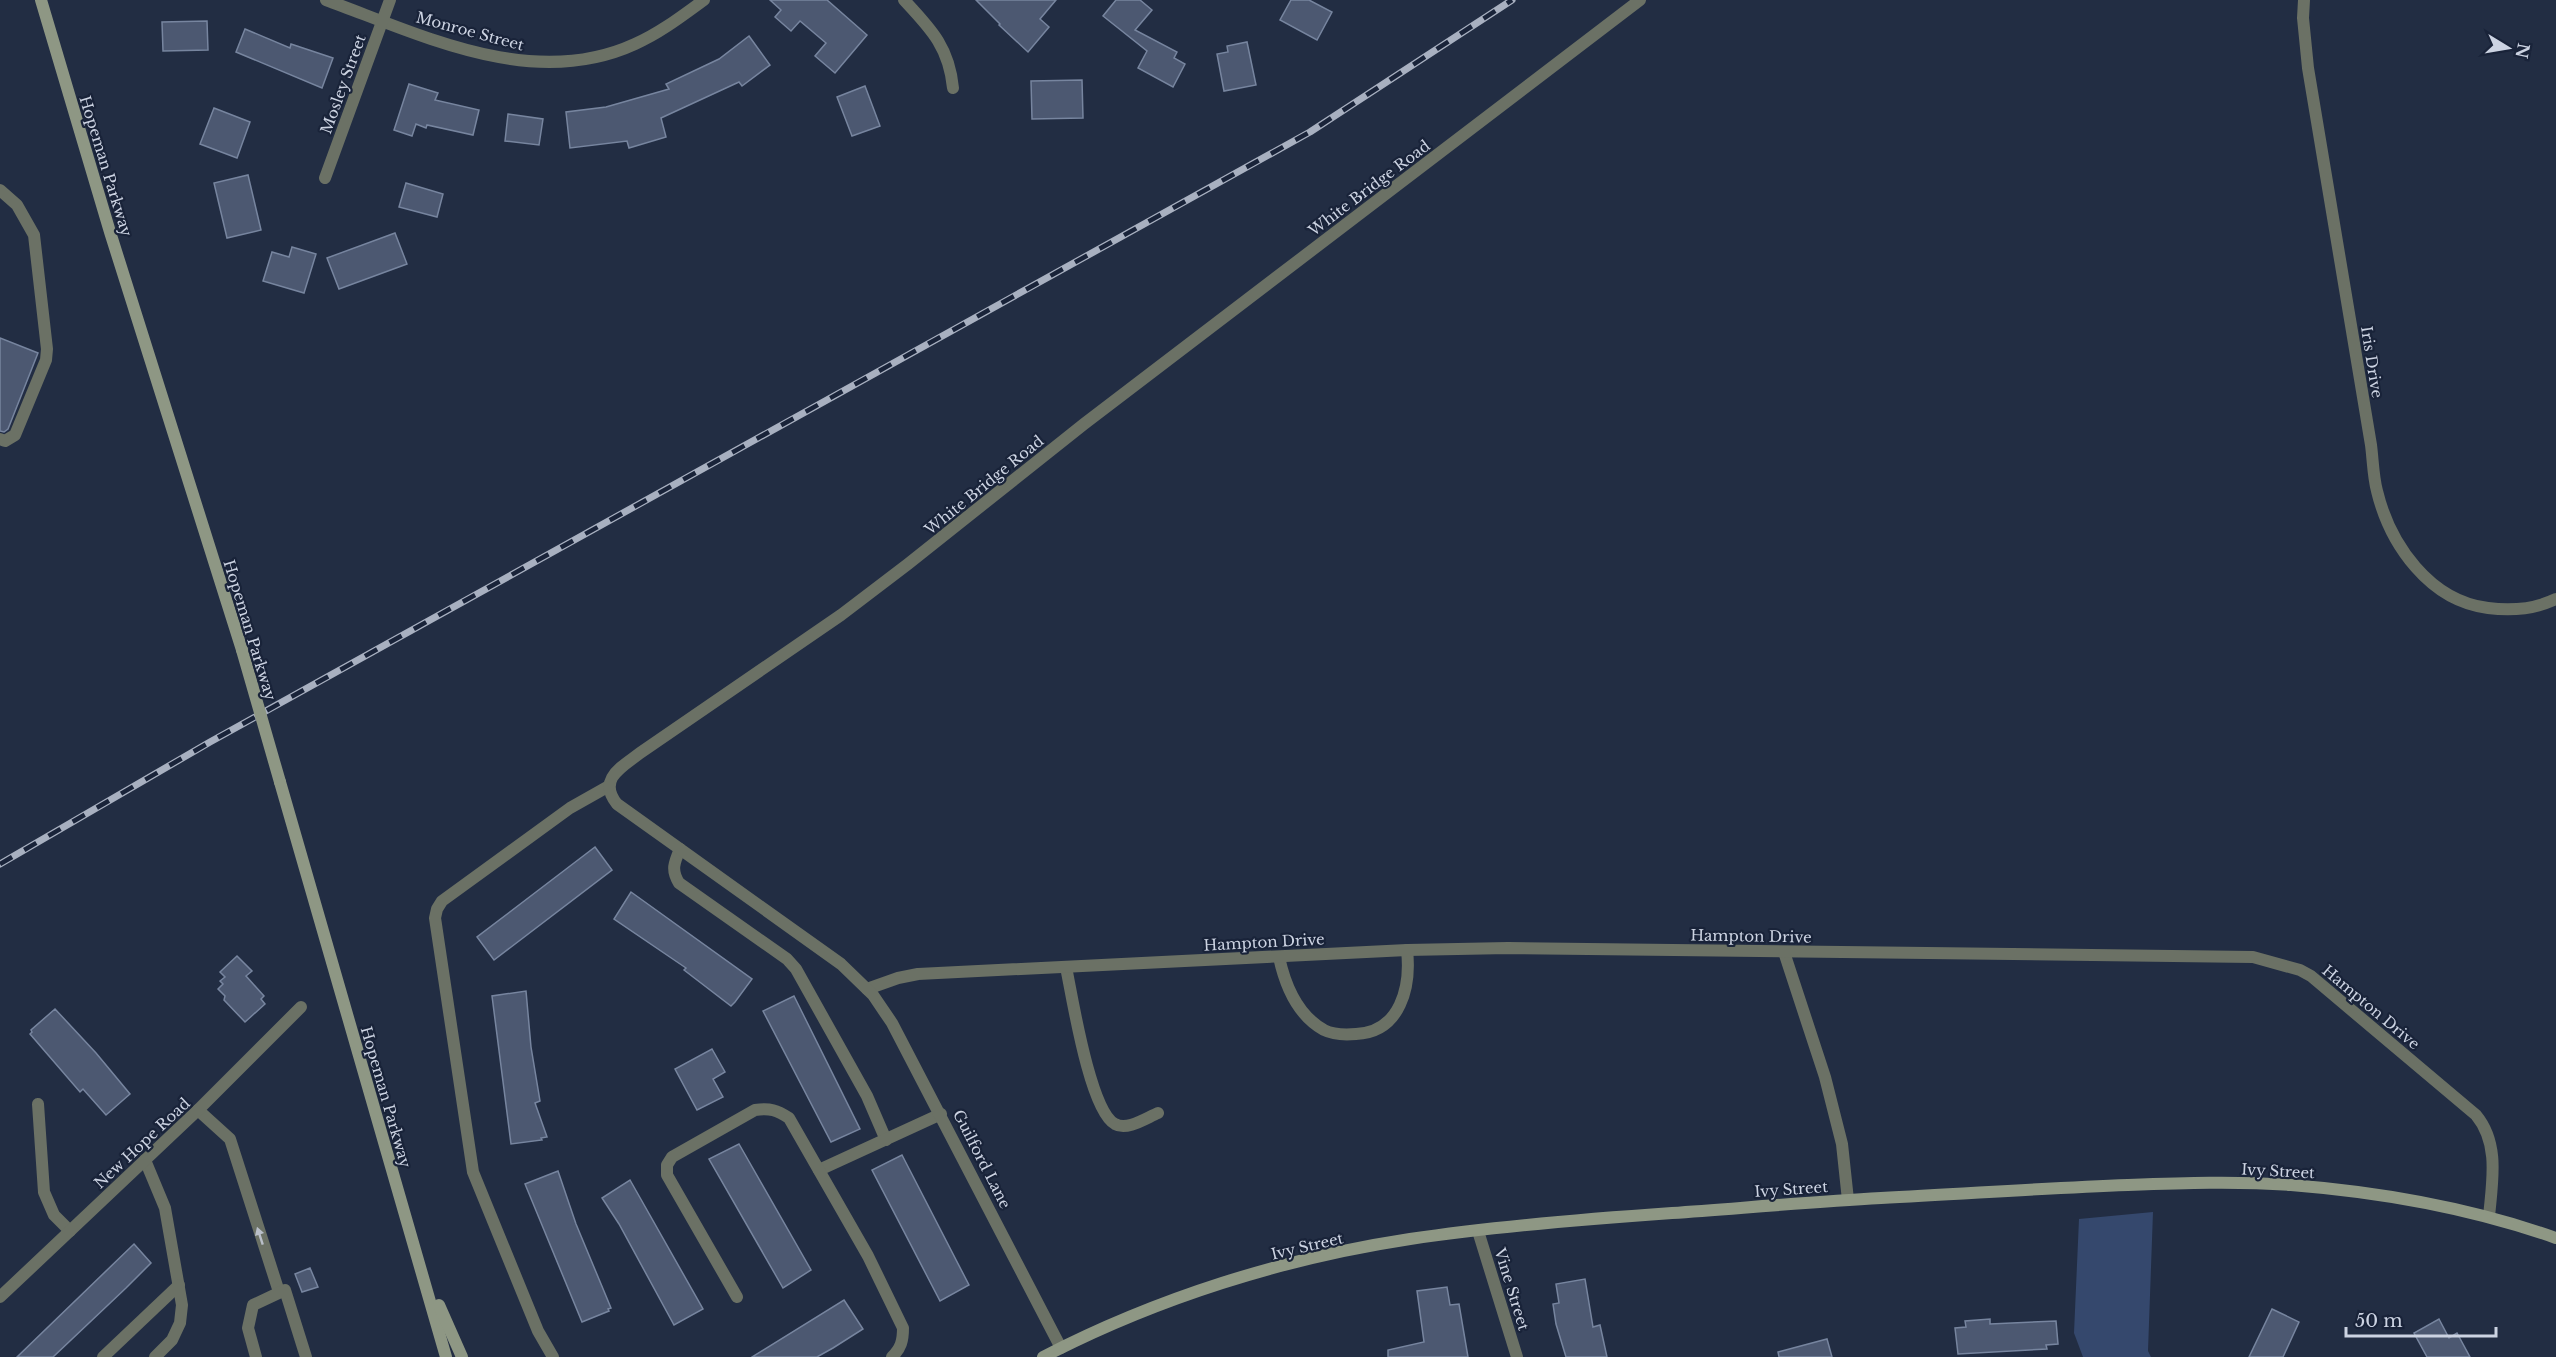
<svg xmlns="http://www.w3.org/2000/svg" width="2556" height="1357" font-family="'Libre Baskerville',serif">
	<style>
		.green { fill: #35486d }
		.building { fill: #4c5871; stroke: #77859f; stroke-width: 1.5 }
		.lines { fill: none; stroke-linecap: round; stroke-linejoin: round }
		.service { stroke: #6b7165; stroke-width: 12 }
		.minor { stroke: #6b7165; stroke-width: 12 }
		.tertiary { stroke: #6b7165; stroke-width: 12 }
		.secondary { stroke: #8e9784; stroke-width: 12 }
		.rail-casing { stroke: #a8b0c0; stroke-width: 7 }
		.rail { stroke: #192339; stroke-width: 4.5; stroke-dasharray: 14; stroke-linecap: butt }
		.secondary-bridge { stroke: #8e9784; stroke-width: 12 }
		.oneway { fill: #b9bfc9 }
		.labels { text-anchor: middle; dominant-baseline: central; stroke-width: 4.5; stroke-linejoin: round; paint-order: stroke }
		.street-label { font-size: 15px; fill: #ccd3e2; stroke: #192339 }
	</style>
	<rect width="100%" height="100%" fill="#222d43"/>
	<path class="green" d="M2153,1212L2148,1351L2151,1357H2083L2074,1333L2079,1219Z"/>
	<g class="building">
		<path d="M770,0H827L867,35L835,73L815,56L826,43L800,21L791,31L775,17L781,10Z"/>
		<path d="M976,0H1056L1040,19L1049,27L1028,52L999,25L1000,24Z"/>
		<path d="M1116,0H1140L1152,10L1135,30L1177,52L1174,58L1185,64L1173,87L1138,68L1147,51L1103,16Z"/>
		<path d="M1291,0H1309L1332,12L1317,40L1280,20Z"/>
		<path d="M207,21L208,50L163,51L162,22Z"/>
		<path d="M245,29L290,48L291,44L333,58L322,88L236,52Z"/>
		<path d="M749,36L770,65L742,86L739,82L661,118L666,137L629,148L627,141L570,148L566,112L606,107L669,89L666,84L719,59Z"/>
		<path d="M1247,42L1256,85L1224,91L1217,54L1228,52L1227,46Z"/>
		<path d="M1082,80L1083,118L1032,119L1031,81Z"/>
		<path d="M409,84L438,93L435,100L479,110L473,135L427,125L426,128L416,124L412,136L394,130Z"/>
		<path d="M865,86L880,126L852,136L837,97Z"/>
		<path d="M214,108L250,122L237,158L200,144Z"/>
		<path d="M508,114L543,119L539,145L505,141Z"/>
		<path d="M248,175L261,230L227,238L214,183Z"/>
		<path d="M406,183L443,194L437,217L399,207Z"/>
		<path d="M395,233L407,264L339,289L327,258Z"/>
		<path d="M292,247L316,254L304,293L263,281L272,252L289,257Z"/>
		<path d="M0,338L38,353L8,429L4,432L0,431Z"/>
		<path d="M595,847L612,870L494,960L477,937Z"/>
		<path d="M631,892L752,979L735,1002L731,1006L684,970L686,968L614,919Z"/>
		<path d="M237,956L252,971L246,976L264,996L261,999L265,1004L245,1022L224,1000L225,996L218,989L223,984L220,981L225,977L220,972Z"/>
		<path d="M526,991L531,1047L540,1101L535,1103L547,1137L541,1138L542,1140L511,1144L492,996Z"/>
		<path d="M794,996L860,1129L831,1142L763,1011Z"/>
		<path d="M55,1009L96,1053L130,1094L106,1115L83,1089L80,1092L30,1034L32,1032L31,1030Z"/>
		<path d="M712,1049L725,1072L713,1079L723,1097L697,1110L675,1069Z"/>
		<path d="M739,1144L811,1270L783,1288L709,1159Z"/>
		<path d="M902,1155L969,1285L940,1301L872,1170Z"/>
		<path d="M558,1171L576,1224L611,1308L608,1309L609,1311L582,1322L525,1184Z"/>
		<path d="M630,1180L703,1309L674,1325L619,1224L602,1198Z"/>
		<path d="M134,1244L151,1263L126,1288L53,1357H17Z"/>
		<path d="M310,1268L318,1287L302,1292L295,1274Z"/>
		<path d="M1585,1279L1593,1327L1600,1325L1607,1357H1566L1556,1324L1553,1304L1559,1303L1556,1284Z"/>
		<path d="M1447,1287L1450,1305L1459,1304L1468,1357H1388V1350L1424,1342L1417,1291Z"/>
		<path d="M844,1300L863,1329L833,1348L817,1357H752Z"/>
		<path d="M2272,1309L2299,1322L2283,1357H2249Z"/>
		<path d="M1990,1319V1324L2056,1321L2058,1344L2046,1345L2047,1349L1958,1354L1955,1328L1966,1327L1965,1321Z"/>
		<path d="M2439,1319L2449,1338L2457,1333L2470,1357H2427L2414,1333Z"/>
		<path d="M1827,1339L1832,1357H1779L1778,1352Z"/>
	</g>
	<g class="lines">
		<g class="service">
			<path d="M0,190L17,205L34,235L47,349L46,360L15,435L5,441L0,439"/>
			<path d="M680,849C674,863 671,870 679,883L787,959L796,969L867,1096L886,1140"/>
			<path d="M1784,952L1825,1077L1842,1144L1848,1200"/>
			<path d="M1279,957C1285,985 1297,1015 1324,1030C1334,1035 1345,1035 1356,1034C1401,1032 1411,986 1407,950"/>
			<path d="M1066,967C1072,996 1090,1111 1115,1124C1127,1131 1146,1118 1158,1113"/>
			<path d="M38,1104L44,1192L54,1215L70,1231"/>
			<path d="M198,1110L230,1139L279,1292"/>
			<path d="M145,1160L165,1208L182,1305L180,1323L172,1340L155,1357"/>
			<path d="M819,1170L941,1114"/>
			<path d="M737,1297L667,1175V1165L672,1157L755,1110C770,1108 777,1110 789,1118L868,1256L903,1328C903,1341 901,1348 892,1357"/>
			<path d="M103,1357L179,1285"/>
			<path d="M256,1357L248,1328L253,1305L285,1290L306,1357"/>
			<path d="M553,1357L538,1331L473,1172L435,918L437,909L442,901L570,808L609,786"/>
		</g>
		<g class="minor">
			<path d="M326,0C422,35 533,91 635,44C660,33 682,16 704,0"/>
			<path d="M904,0C931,29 949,47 953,88"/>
			<path d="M2304,0L2303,18L2308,68L2371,445C2373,460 2373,476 2377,491C2390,545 2430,601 2488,608C2511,611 2535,609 2556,599"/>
			<path d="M325,178L390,0"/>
			<path d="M867,989L898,978L918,974L1407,950L1508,948L2253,957L2300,970L2311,976L2476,1115C2500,1144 2492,1182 2489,1217"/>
			<path d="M1478,1231L1517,1357"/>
			<path d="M0,1297L198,1110L301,1007"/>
		</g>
		<path class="tertiary" d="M1061,1348L892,1023L873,995L841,964L617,804C597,779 622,767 640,753L841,615L908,564L1084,424L1640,0"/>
		<g class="secondary">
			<path d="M41,0L110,232L242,650"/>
			<path d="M280,782L446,1357"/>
			<path d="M439,1305L462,1357"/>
			<path d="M1043,1357C1157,1298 1284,1258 1410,1239C1497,1226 1585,1219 1672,1213C1742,1208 1811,1202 1881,1198C1963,1194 2046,1188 2128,1185C2182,1183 2237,1181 2291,1185C2380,1192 2471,1208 2556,1238"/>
		</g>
		<g class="rail-casing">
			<path id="rail" d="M0,864L210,742L1310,132L1512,0"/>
		</g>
		<use href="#rail" class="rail"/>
		<path class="secondary-bridge" d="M242,650L280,782"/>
	</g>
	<defs><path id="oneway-solid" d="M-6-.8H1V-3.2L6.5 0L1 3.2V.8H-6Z" transform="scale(1.5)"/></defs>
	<use class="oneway" href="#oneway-solid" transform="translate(260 1236) rotate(-108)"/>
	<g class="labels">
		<g class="street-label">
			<text transform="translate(470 31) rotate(15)">Monroe Street</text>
			<text transform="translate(343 84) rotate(-70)">Mosley Street</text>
			<text transform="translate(106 166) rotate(73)">Hopeman Parkway</text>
			<text transform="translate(1369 188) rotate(-37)">White Bridge Road</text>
			<text transform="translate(2372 362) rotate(81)">Iris Drive</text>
			<text transform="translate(984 485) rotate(-39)">White Bridge Road</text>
			<text transform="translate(250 630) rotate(73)">Hopeman Parkway</text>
			<text transform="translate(1751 936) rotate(1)">Hampton Drive</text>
			<text transform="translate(1264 942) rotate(-3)">Hampton Drive</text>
			<text transform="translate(2371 1007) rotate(40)">Hampton Drive</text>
			<text transform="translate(386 1097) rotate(74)">Hopeman Parkway</text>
			<text transform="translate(142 1143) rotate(-43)">New Hope Road</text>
			<text transform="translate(982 1159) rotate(63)">Guilford Lane</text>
			<text transform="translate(2278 1171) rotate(3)">Ivy Street</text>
			<text transform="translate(1791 1189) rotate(-4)">Ivy Street</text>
			<text transform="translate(1307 1246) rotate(-13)">Ivy Street</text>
			<text transform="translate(1512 1289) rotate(73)">Vine Street</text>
		</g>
	</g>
	<g transform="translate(2508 48) rotate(101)" stroke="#192339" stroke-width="4.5" paint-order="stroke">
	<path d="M0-4.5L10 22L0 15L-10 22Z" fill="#ccd3e2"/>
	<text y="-9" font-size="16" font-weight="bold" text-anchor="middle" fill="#ccd3e2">N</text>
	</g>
	<path d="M2346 1327v9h150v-9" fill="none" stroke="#ccd3e2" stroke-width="3"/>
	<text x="2355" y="1327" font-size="18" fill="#ccd3e2" stroke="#192339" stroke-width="4.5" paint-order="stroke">50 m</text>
</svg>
